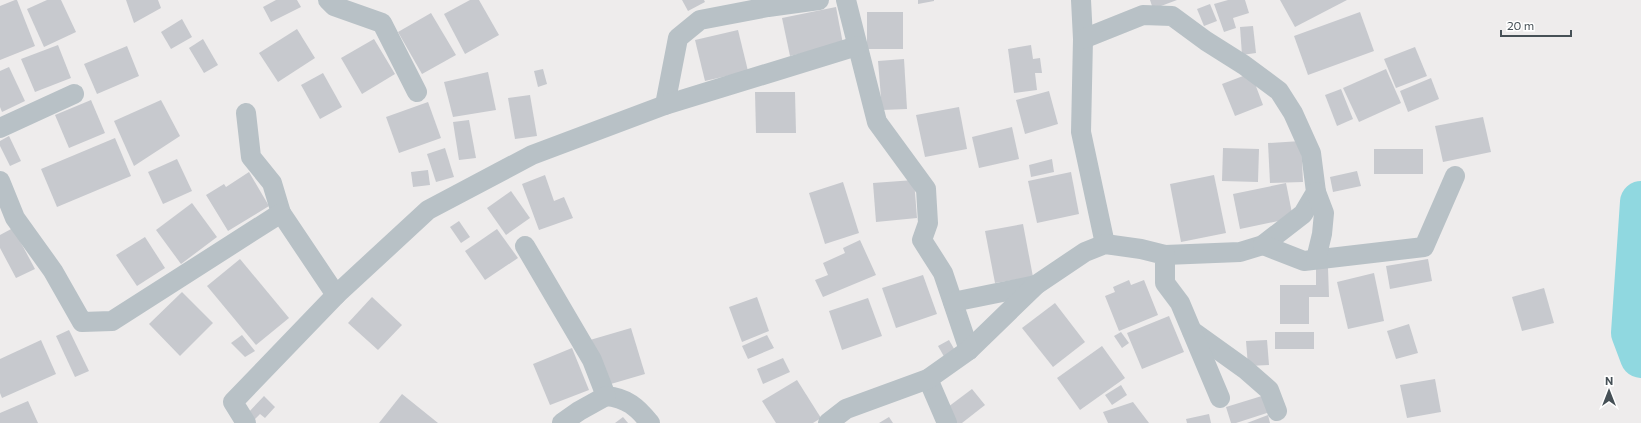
<svg xmlns="http://www.w3.org/2000/svg" width="1641" height="423" font-family="Commissioner,sans-serif">
	<style>
		.lines { fill: none; stroke-linecap: round; stroke-linejoin: round }
		.river { stroke: #90d8e0; stroke-width: 42 }
		.building { fill: #c7c9ce }
		.street { stroke: #b8c1c6; stroke-width: 20 }
	</style>
	<rect width="100%" height="100%" fill="#eeecec"/>
	<g class="lines">
		<path class="river" d="M1641,202L1632,333L1641,357"/>
	</g>
	<g class="building">
		<path d="M15,0H17L35,46L0,60V6Z"/>
		<path d="M47,0H61L76,32L44,47L27,9Z"/>
		<path d="M126,0H158L161,8L134,23Z"/>
		<path d="M276,0H297L301,7L271,22L263,7Z"/>
		<path d="M470,0H479L499,35L465,54L444,14Z"/>
		<path d="M682,0H704L705,2L688,11Z"/>
		<path d="M918,0H934V1L918,4Z"/>
		<path d="M1150,0H1177L1153,9Z"/>
		<path d="M1228,0H1245L1249,13L1233,18L1236,28L1224,32L1214,4Z"/>
		<path d="M1280,0H1347L1295,27Z"/>
		<path d="M1210,4L1217,21L1204,26L1197,9Z"/>
		<path d="M836,7L843,44L790,56L782,18Z"/>
		<rect x="867" y="12" width="36" height="37"/>
		<path d="M1360,12L1374,51L1308,75L1294,36Z"/>
		<path d="M431,13L456,55L422,74L398,32Z"/>
		<path d="M182,19L192,37L171,49L161,32Z"/>
		<path d="M1253,26L1256,53L1242,55L1240,27Z"/>
		<path d="M297,29L315,58L278,82L259,53Z"/>
		<path d="M738,30L748,71L705,81L695,40Z"/>
		<path d="M203,39L218,65L204,73L189,48Z"/>
		<path d="M374,39L395,74L362,94L341,58Z"/>
		<path d="M58,45L71,78L35,92L21,59Z"/>
		<path d="M1031,45L1033,59L1040,58L1042,73H1035L1037,90L1014,93L1008,49Z"/>
		<path d="M127,46L139,76L97,94L84,64Z"/>
		<path d="M1415,47L1427,76L1396,88L1384,59Z"/>
		<path d="M904,59L907,109L882,110L878,61Z"/>
		<path d="M9,67L25,101L2,112L0,107V71Z"/>
		<path d="M543,69L547,84L538,87L534,71Z"/>
		<path d="M1386,69L1401,103L1359,122L1343,88Z"/>
		<path d="M488,72L496,110L453,117L444,82Z"/>
		<path d="M323,73L342,107L320,119L301,85Z"/>
		<path d="M1251,73L1263,105L1235,116L1222,84Z"/>
		<path d="M1431,78L1439,99L1408,112L1400,91Z"/>
		<path d="M1341,89L1353,119L1337,126L1325,95Z"/>
		<path d="M1049,91L1058,124L1025,134L1016,100Z"/>
		<path d="M755,92H795L796,133H756Z"/>
		<path d="M530,95L537,136L515,139L508,98Z"/>
		<path d="M91,100L105,133L69,148L55,115Z"/>
		<path d="M161,100L180,136L134,166L114,121Z"/>
		<path d="M428,102L441,138L399,153L386,117Z"/>
		<path d="M959,107L967,149L925,157L916,115Z"/>
		<path d="M1483,117L1491,152L1443,162L1435,126Z"/>
		<path d="M469,120L476,158L459,160L453,122Z"/>
		<path d="M1012,127L1019,159L979,168L972,137Z"/>
		<path d="M9,136L21,161L10,166L0,146V141Z"/>
		<path d="M115,138L131,176L57,207L41,169Z"/>
		<path d="M1301,141L1303,182L1270,183L1268,143Z"/>
		<path d="M445,148L454,177L436,182L427,154Z"/>
		<path d="M1223,148L1259,149L1258,182L1222,181Z"/>
		<rect x="1374" y="149" width="49" height="25"/>
		<path d="M177,159L192,191L163,204L148,172Z"/>
		<path d="M1052,159L1054,172L1031,177L1029,165Z"/>
		<path d="M428,170L430,185L413,187L411,172Z"/>
		<path d="M1357,171L1361,186L1333,192L1330,177Z"/>
		<path d="M249,172L269,206L228,231L206,195L224,184L226,187Z"/>
		<path d="M1071,172L1079,214L1037,223L1028,181Z"/>
		<path d="M545,175L554,201L564,197L573,218L539,230L522,184Z"/>
		<path d="M1214,175L1226,233L1181,242L1170,184Z"/>
		<path d="M914,180L917,218L876,222L873,183Z"/>
		<path d="M843,182L859,233L825,244L809,193Z"/>
		<path d="M1286,183L1293,218L1240,229L1233,194Z"/>
		<path d="M511,191L530,218L506,235L487,208Z"/>
		<path d="M192,203L217,237L181,264L156,230Z"/>
		<path d="M459,221L470,237L461,243L450,227Z"/>
		<path d="M1023,224L1033,277L995,283L985,231Z"/>
		<path d="M13,228L35,269L16,278L0,248V235Z"/>
		<path d="M497,229L518,258L485,280L465,251Z"/>
		<path d="M145,237L165,268L137,286L116,255Z"/>
		<path d="M860,240L876,275L823,297L815,280L828,275L823,263L845,253L843,248Z"/>
		<path d="M240,259L289,318L256,345L207,286Z"/>
		<path d="M1428,259L1432,281L1390,289L1386,266Z"/>
		<path d="M1316,268H1328L1329,297H1309V324H1280V285H1316Z"/>
		<path d="M1374,273L1384,321L1348,329L1337,282Z"/>
		<path d="M923,275L937,314L896,328L882,288Z"/>
		<path d="M1129,280L1131,285L1144,280L1158,315L1119,331L1105,296L1115,292L1113,287Z"/>
		<path d="M1544,288L1554,323L1522,331L1512,297Z"/>
		<path d="M182,292L213,323L180,356L149,324Z"/>
		<path d="M372,297L402,325L378,350L348,323Z"/>
		<path d="M757,297L769,331L742,342L729,307Z"/>
		<path d="M868,298L882,336L842,350L829,311Z"/>
		<path d="M1055,303L1085,342L1053,367L1022,328Z"/>
		<path d="M1169,316L1184,352L1142,369L1127,333Z"/>
		<path d="M1409,324L1418,353L1396,359L1387,331Z"/>
		<path d="M631,328L645,374L604,386L590,340Z"/>
		<path d="M69,330L89,371L75,377L56,336Z"/>
		<path d="M1121,332L1129,343L1122,348L1114,336Z"/>
		<rect x="1275" y="332" width="39" height="17"/>
		<path d="M242,335L255,351L245,357L231,343Z"/>
		<path d="M767,335L774,348L748,359L742,346Z"/>
		<path d="M41,340L56,374L2,398L0,393V359Z"/>
		<path d="M949,340L957,354L946,360L938,346Z"/>
		<path d="M1267,340L1269,365L1248,366L1246,341Z"/>
		<path d="M1102,346L1125,378L1080,410L1057,378Z"/>
		<path d="M572,348L589,390L550,405L533,364Z"/>
		<path d="M783,358L790,372L763,384L757,369Z"/>
		<path d="M1435,379L1441,412L1407,418L1400,385Z"/>
		<path d="M797,380L821,418L813,423H776L762,401Z"/>
		<path d="M1121,385L1127,395L1112,405L1105,395Z"/>
		<path d="M972,389L985,405L962,423H954L944,410Z"/>
		<path d="M402,394L438,423H379Z"/>
		<path d="M1265,395L1270,412L1236,423H1231L1226,407Z"/>
		<path d="M264,396L275,407L265,418L260,414L254,420L247,414Z"/>
		<path d="M28,401L38,423H0V413Z"/>
		<path d="M1133,402L1149,423H1108L1103,412Z"/>
		<path d="M1209,414L1211,423H1187L1186,419Z"/>
		<path d="M1268,415L1270,423H1247Z"/>
		<path d="M623,417L628,423H615Z"/>
		<path d="M889,417L893,423H879Z"/>
	</g>
	<g class="lines">
		<g class="street">
			<path d="M328,0L334,6L382,23L417,92"/>
			<path d="M846,0L877,122L926,189L928,223L922,240L943,273L969,350"/>
			<path d="M1081,0L1083,39L1081,132L1105,244"/>
			<path d="M1083,39L1143,15L1172,16L1206,41L1244,65L1279,91L1293,113L1311,153L1316,192L1303,214L1263,245L1240,252L1165,255"/>
			<path d="M665,105L678,38L700,20L768,7L819,0"/>
			<path d="M246,113L251,157L272,183L281,213"/>
			<path d="M0,128L74,94"/>
			<path d="M0,181L15,218L53,271L82,322L112,321L281,213L336,295"/>
			<path d="M1263,245L1304,261L1424,247L1455,176"/>
			<path d="M525,246L592,360L606,396C627,398 637,407 650,423"/>
			<path d="M1316,259L1322,234L1324,213L1316,192"/>
			<path d="M953,302L1036,285"/>
			<path d="M1192,331L1245,369L1269,390L1277,411"/>
			<path d="M928,379L947,423"/>
			<path d="M246,423L233,402L336,295L428,210L532,155L665,105L857,46"/>
			<path d="M562,423L579,411L606,396"/>
			<path d="M828,423L846,409L928,379L969,350L1036,285L1085,252L1105,244L1141,249L1165,255V283L1180,303L1220,398"/>
		</g>
	</g>
	<g transform="translate(1609 391)" stroke="#ffffff" stroke-width="3" paint-order="stroke">
	<path d="M0-3L7 15L0 10L-7 15Z" fill="#465056"/>
	<text y="-6" font-size="11" font-weight="bold" text-anchor="middle" fill="#465056">N</text>
	</g>
	<path d="M1501 30v6h70v-6" fill="none" stroke="#465056" stroke-width="2"/>
	<text x="1507" y="30" font-size="12" fill="#465056" stroke="#ffffff" stroke-width="3" paint-order="stroke">20 m</text>
</svg>
